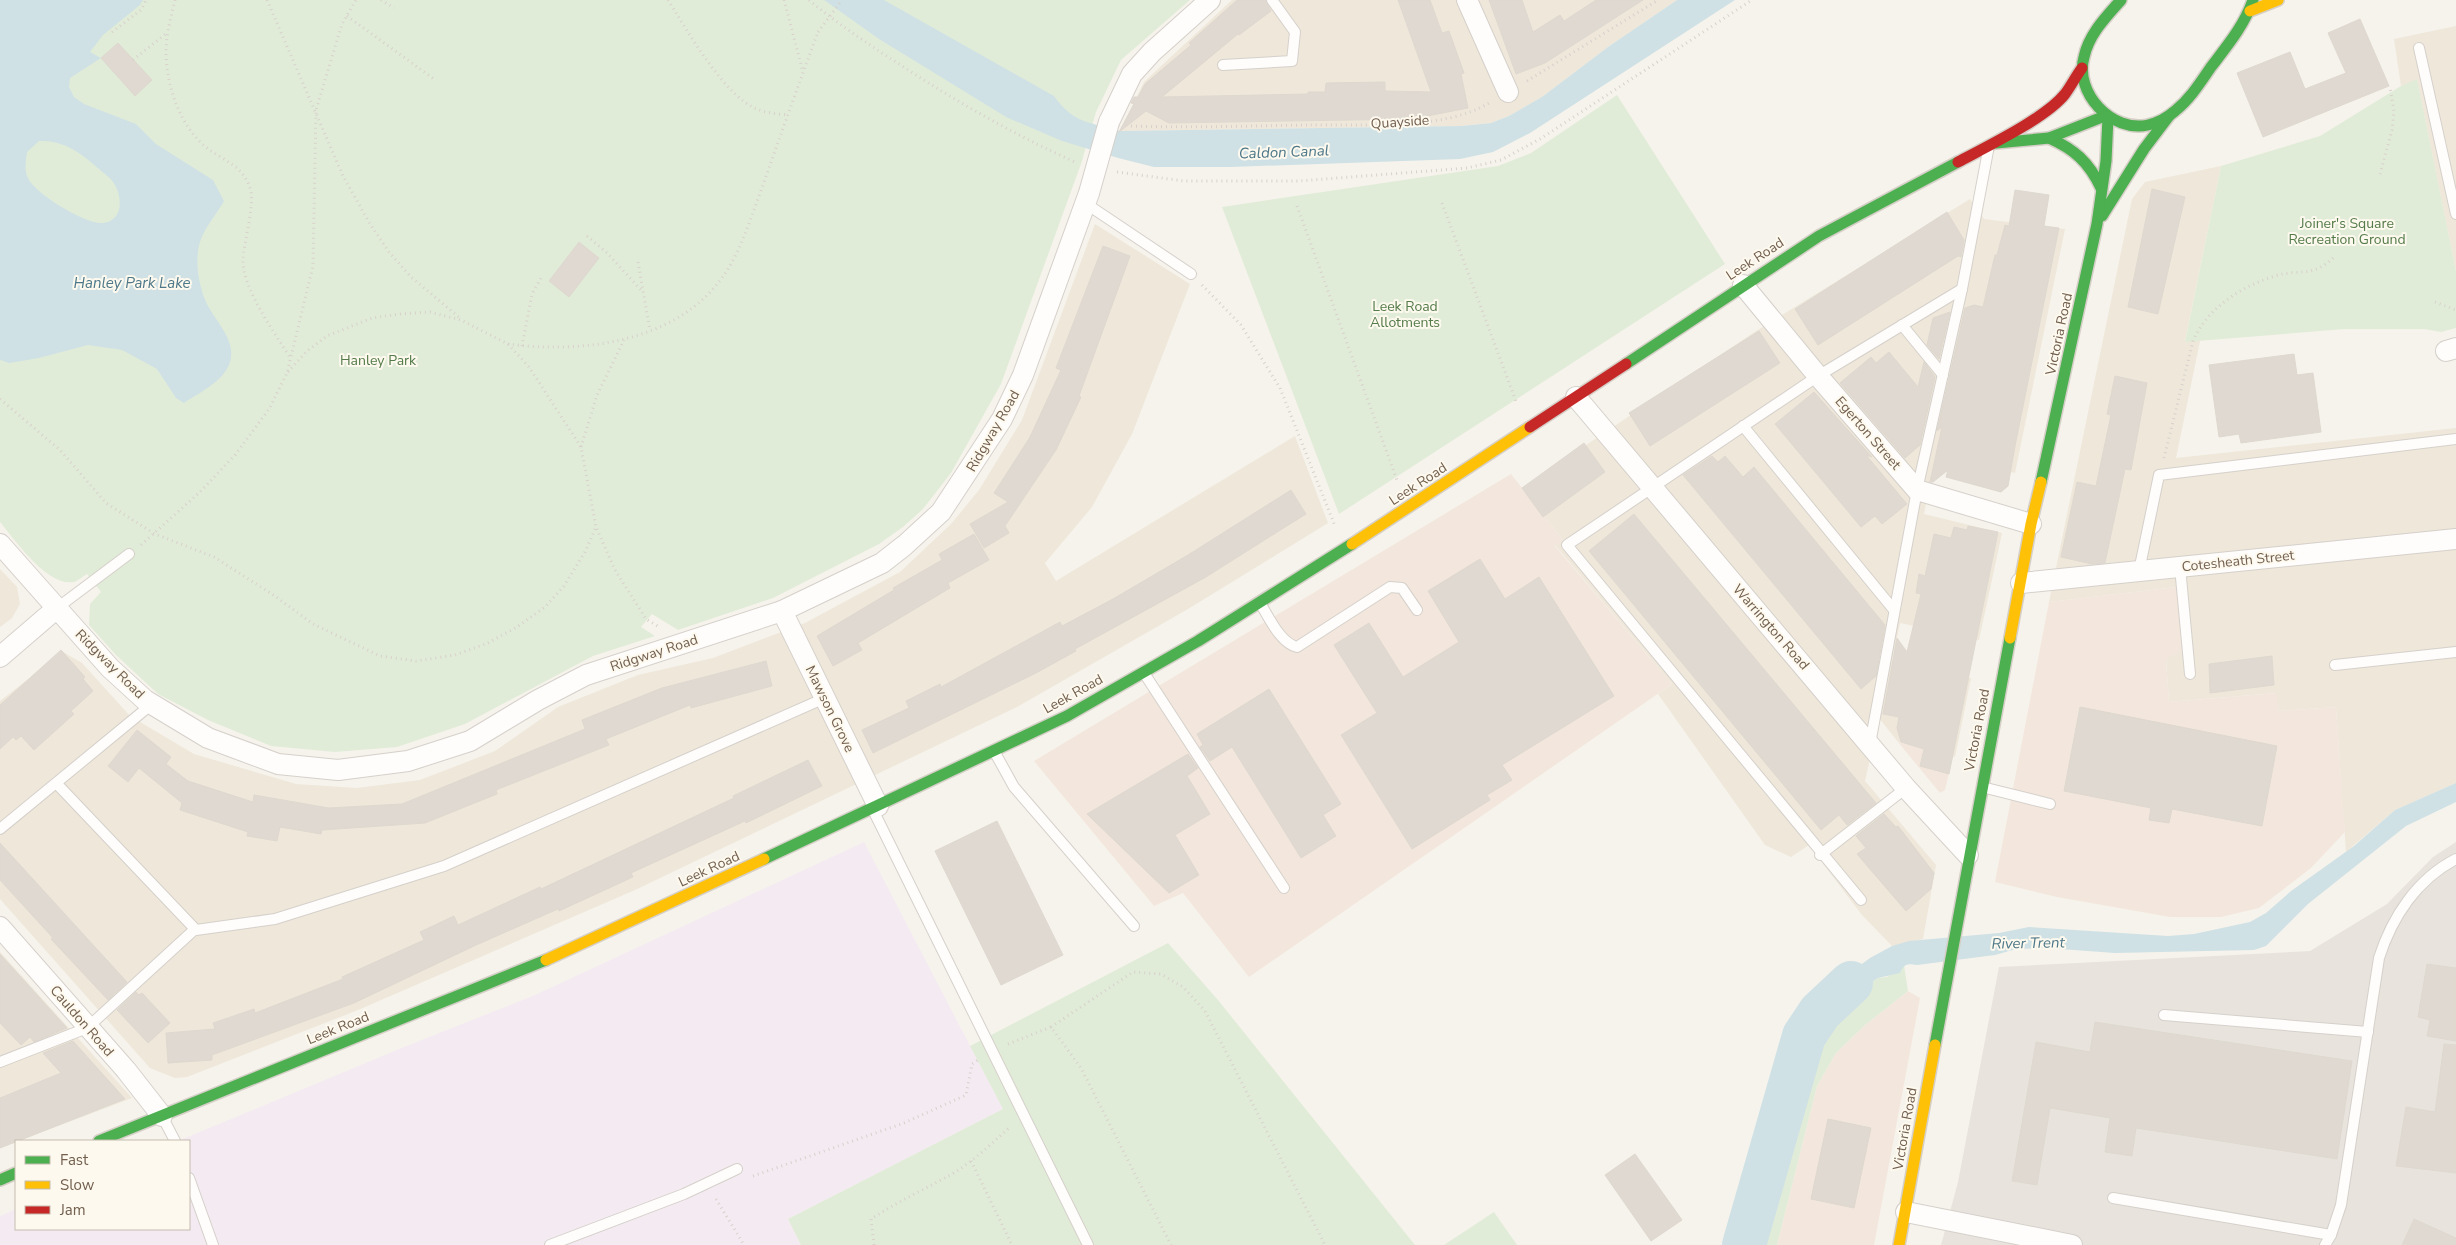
<svg xmlns="http://www.w3.org/2000/svg" width="2456" height="1245" font-family="'Nunito Sans',sans-serif">
	<style>
		.residential { fill: #eee7da }
		.commercial { fill: #f3e7dd }
		.industrial { fill: #e8e4dd }
		.education { fill: #f4ebf2 }
		.green { fill: #e1ecd8 }
		.water { fill: #cfe1e5; fill-rule: evenodd }
		.lines { fill: none; stroke-linecap: round; stroke-linejoin: round }
		.river { stroke: #cfe1e5; stroke-width: 44 }
		.building { fill: #dfd9d2; stroke: #ded8cf }
		.lane-casing { stroke: #d5d0ca; stroke-width: 12 }
		.street-casing { stroke: #d5d0ca; stroke-width: 22 }
		.fast-casing { stroke: #d5cfc7; stroke-width: 14 }
		.slow-casing { stroke: #d5cfc7; stroke-width: 14 }
		.jam-casing { stroke: #d5cfc7; stroke-width: 14 }
		.path { stroke: #d7d1cc; stroke-width: 3; stroke-dasharray: 1 4; stroke-linecap: butt }
		.lane { stroke: #fefdfc; stroke-width: 10 }
		.street { stroke: #fefdfc; stroke-width: 20 }
		.fast { stroke: #4caf50; stroke-width: 11 }
		.slow { stroke: #ffc107; stroke-width: 11 }
		.jam { stroke: #c62828; stroke-width: 11 }
		.street-bridge-casing { stroke: #d5d0ca; stroke-width: 22; stroke-linecap: butt }
		.path-bridge { stroke: #d7d1cc; stroke-width: 3; stroke-dasharray: 1 4; stroke-linecap: butt }
		.street-bridge { stroke: #fefdfc; stroke-width: 20 }
		.labels { text-anchor: middle; dominant-baseline: central; stroke-width: 4; stroke-linejoin: round; paint-order: stroke }
		.street-label { font-size: 14px; fill: #725f4e; stroke: #fdf9ee }
		.park-label { font-size: 14px; fill: #547b4a; stroke: #fdf9ee }
		.water-label { font-size: 15px; font-style: italic; fill: #4d7889; stroke: #fdf9ee }
	</style>
	<rect width="100%" height="100%" fill="#f6f3ec"/>
	<g class="residential">
		<path d="M1232,0H1677L1608,47L1542,97L1509,116L1491,123L1461,126L1120,131L1144,82Z"/>
		<path d="M2456,26V271L2417,80L2401,86L2394,39Z"/>
		<path d="M2221,166L2185,341H2200L2176,458L2456,428V783L2395,810L2346,852L2336,707L2279,711L2275,693L2169,702L2166,659L2176,587L2049,602L2132,199L2145,182Z"/>
		<path d="M1970,199L1984,219L2065,229L2015,473L1936,455L1924,514L2002,533L1979,640L1900,623L1892,662L1971,678L1955,757L1898,742L1879,718L1865,781L1936,865L1923,939L1892,946L1862,915L1809,845L1791,857L1765,845L1658,694L1672,684L1555,545L1563,540L1522,488L1756,331Z"/>
		<path d="M1095,224L1190,284L1132,434L1092,507L1045,563L1056,581L1295,436L1328,523L1188,609L1017,707L635,890L358,1010L187,1077L175,1078L150,1068L0,899V701L63,652L82,663L130,716L194,754L296,784L357,788L420,780L495,751L558,707L638,675L713,658L805,623L900,572L951,524L979,490L1022,420Z"/>
		<path d="M0,569L17,587L20,604L12,618L0,627Z"/>
		<path d="M0,952L132,1098L0,1148Z"/>
	</g>
	<g class="commercial">
		<path d="M1511,474L1563,540L1555,546L1672,684L1249,977L1183,893L1154,906L1034,761Z"/>
		<path d="M2176,587L2184,650L2166,659L2169,702L2276,693L2279,711L2336,707L2345,832L2311,868L2259,908L2221,917H2170L2057,897L1995,882L2049,602Z"/>
		<path d="M1898,742L1953,756L1945,790L1940,793Z"/>
		<path d="M1908,991L1920,998L1874,1245H1777L1817,1086L1836,1053L1864,1026Z"/>
	</g>
	<path class="industrial" d="M2456,842V1245H1941L1958,1182L1999,967L2310,951L2387,904L2433,857Z"/>
	<path class="education" d="M864,842L1003,1109L788,1219L801,1245H0V1216L16,1209V1229H189V1141H178L404,1047L535,995Z"/>
	<g class="green">
		<path d="M0,0H1190L1121,60L1096,112L1081,164L1001,384L951,473L923,509L903,527L879,544L773,598L678,630L652,614L641,627L655,636L593,656L465,724L397,747L335,752L271,746L208,720L158,694L116,655L89,625L90,604L101,592L87,574C83,576 78,581 74,582C47,587 15,540 0,522Z"/>
		<path d="M2417,79L2456,271V328L2441,332L2424,329H2345L2185,342L2221,166L2320,136L2401,86Z"/>
		<path d="M1617,95L1725,264L1339,514L1222,207L1498,166L1531,153Z"/>
		<path d="M1168,943L1218,1000L1415,1245H801L788,1219L1003,1109L970,1046Z"/>
		<path d="M1904,965L1908,991L1864,1026L1836,1053L1817,1086L1777,1245H1751L1784,1128L1827,1022L1850,997L1878,978L1887,977Z"/>
		<path d="M1494,1212L1517,1245H1444Z"/>
	</g>
	<g class="water">
		<path d="M0,0H143L140,5L103,35L90,52L101,58L70,78L69,87L74,97L84,104L136,124L156,144L213,180L224,201C215,217 200,232 198,252C196,266 199,283 204,297C212,320 241,341 228,367C220,383 199,393 184,403L176,398L157,369L122,350L88,345L39,358L9,363L0,360ZM39,141C64,140 81,153 99,169C103,173 110,177 113,182C123,196 124,222 101,223C84,223 35,194 28,178C24,171 26,160 27,152Z"/>
		<path d="M824,0H884L1054,96C1074,124 1090,122 1120,131L1461,126L1491,123L1509,116L1542,97L1608,47L1677,0H1735L1530,133L1493,152L1460,159L1231,167H1154L1118,158L1062,141L1006,117L879,39Z"/>
		<path d="M2456,783V802L2406,826L2308,904L2266,946L2254,950L2115,953L2046,948L2016,949L1995,955L1917,965C1907,963 1904,964 1900,973L1878,978L1850,997L1827,1022L1795,1031L1810,1008L1825,991L1870,958L1892,946L1909,941L1999,933L2029,927L2168,936L2194,934L2250,922L2266,913L2291,891L2354,846L2395,810Z"/>
	</g>
	<g class="lines">
		<path class="river" d="M1744,1245L1804,1036L1820,1012L1851,983"/>
	</g>
	<g class="building">
		<path d="M1237,0H1265L1271,11L1239,35L1238,34L1162,97L1308,94V92H1325L1326,83L1385,82V91L1431,92L1398,0H1430L1442,33L1449,31L1464,73L1461,74L1468,108L1412,119L1169,123L1146,111L1119,132L1134,104L1131,103L1134,97H1138L1145,84L1191,45L1189,43Z"/>
		<path d="M1489,0H1522L1533,32L1560,15L1564,21L1596,0H1643L1545,63L1516,74Z"/>
		<path d="M2360,19L2389,86L2263,137L2237,73L2290,52L2305,89L2346,73L2328,33Z"/>
		<path d="M118,43L152,80L135,96L101,58Z"/>
		<path d="M2152,189L2185,197L2158,314L2128,307Z"/>
		<path d="M2015,190L2049,195L2044,226L2059,228L2015,446L2008,486L2001,492L1946,477L1948,470L1933,482H1930L1942,427L1937,431L1965,308L1974,305L1983,307L1995,255H1997L2005,225L2009,226Z"/>
		<path d="M1947,212L1964,240L1961,257L1958,256L1818,345L1795,309Z"/>
		<path d="M579,242L599,258L569,297L549,281Z"/>
		<path d="M1103,246L1130,256L1079,396L1081,397L1056,450L1005,526L1009,533L984,548L970,524L1008,502L994,493L1030,437L1061,370L1056,368Z"/>
		<path d="M1950,312L1939,359L1927,345L1933,318Z"/>
		<path d="M1759,331L1780,363L1650,446L1629,413Z"/>
		<path d="M1889,352L1918,387L1924,362L1935,377L1920,445L1905,458L1840,383L1871,357L1876,363Z"/>
		<path d="M2294,354L2297,375L2313,373L2321,432L2241,443L2239,434L2219,437L2209,365Z"/>
		<path d="M2115,376L2147,383L2131,470L2125,469L2105,563L2092,564L2061,557L2077,482L2096,486L2111,415L2107,414Z"/>
		<path d="M1814,392L1872,457L1866,455L1907,504L1882,524L1875,516L1861,527L1775,424Z"/>
		<path d="M1584,443L1605,472L1543,517L1522,488Z"/>
		<path d="M1712,456L1718,462L1725,456L1743,477L1754,467L1885,625L1876,676L1861,689L1683,475Z"/>
		<path d="M1291,490L1306,514L1282,529L1206,577L1075,649L1076,651L1036,673L873,753L862,730L909,708L906,701L940,684L941,687L1060,622L1062,626L1113,599L1188,555Z"/>
		<path d="M1634,514L1876,803L1847,825L1839,815L1821,830L1589,551Z"/>
		<path d="M1968,526L1998,532L1949,774L1920,766L1924,749L1901,742L1897,728L1899,717L1883,714L1897,638L1907,652L1921,594L1916,593L1919,574L1925,576L1934,534L1951,538L1954,527L1967,530Z"/>
		<path d="M974,534L989,560L948,583L950,588L858,643L862,650L833,666L817,636L894,590L893,588L942,560L939,554Z"/>
		<path d="M1480,559L1505,599L1539,577L1614,696L1502,765L1512,780L1487,795L1490,800L1412,849L1341,735L1377,713L1334,645L1369,623L1403,677L1459,642L1428,591Z"/>
		<path d="M61,650L85,677L83,679L93,691L71,711L74,714L34,750L21,736L16,740L13,737L0,749V705Z"/>
		<path d="M2272,656L2274,685L2210,693L2209,664Z"/>
		<path d="M766,661L772,686L691,708L690,705L606,739L609,745L496,790L497,794L425,823L322,830L321,834L280,827L277,841L247,836L248,832L180,810L182,803L139,768L128,782L108,766L137,730L171,757L166,764L188,781L253,802L254,795L329,808L402,804L585,729L582,720L662,688Z"/>
		<path d="M1269,689L1341,804L1323,815L1336,836L1301,858L1232,747L1210,761L1200,747L1203,745L1197,734Z"/>
		<path d="M2080,707L2277,746L2262,826L2172,809L2169,823L2149,820L2151,808L2064,791Z"/>
		<path d="M1188,754L1198,768L1187,776L1210,814L1175,835L1199,875L1169,893L1087,814Z"/>
		<path d="M808,760L822,786L746,823L745,821L631,873L633,877L559,911L558,909L474,946L354,1003L212,1055V1060L168,1063L166,1033L215,1029L213,1023L254,1009L255,1013L343,979L342,977L424,940L420,932L454,916L458,925L540,887L541,889L734,798L733,796Z"/>
		<path d="M1884,814L1896,827L1898,826L1934,873L1931,889L1906,911L1857,854L1866,848L1856,836Z"/>
		<path d="M997,821L1063,955L1001,985L935,851Z"/>
		<path d="M0,843L127,982L108,1000L51,939L53,938L0,880Z"/>
		<path d="M0,954L67,1028L34,1042L30,1037L21,1045L0,1023Z"/>
		<path d="M2427,964L2456,968V1041L2427,1036L2430,1020L2418,1017Z"/>
		<path d="M136,992L139,995L142,993L170,1023L148,1043L117,1010Z"/>
		<path d="M2095,1022L2352,1061L2337,1159L2136,1128L2132,1156L2105,1152L2110,1118L2050,1108L2037,1185L2012,1181L2036,1042L2090,1052Z"/>
		<path d="M73,1041L125,1099L0,1148V1098L61,1073L43,1053Z"/>
		<path d="M2444,1044L2456,1045V1173L2396,1166L2406,1107L2435,1112Z"/>
		<path d="M1828,1119L1871,1128L1854,1208L1811,1199Z"/>
		<path d="M1635,1154L1682,1220L1651,1241L1605,1175Z"/>
		<path d="M2414,1219L2456,1238V1245H2402Z"/>
	</g>
	<g class="lines">
		<g class="lane-casing">
			<g id="lane">
				<path d="M2419,48L2456,214"/>
				<path d="M1223,65L1292,61L1295,32L1272,0"/>
				<path d="M1085,203L1191,274"/>
				<path d="M1902,325L1943,375"/>
				<path d="M1743,426L1894,610"/>
				<path d="M2180,567L2190,674"/>
				<path d="M2139,571L2159,475L2456,439"/>
				<path d="M1260,603C1269,617 1280,643 1297,647L1390,587L1402,588L1417,610"/>
				<path d="M57,608L129,554"/>
				<path d="M2335,665L2456,652"/>
				<path d="M1144,673L1284,888"/>
				<path d="M1870,744L1917,490L1962,289L1988,151"/>
				<path d="M994,751L1014,787L1134,926"/>
				<path d="M57,784L196,930L275,919L444,866L825,698"/>
				<path d="M1982,787L2050,804"/>
				<path d="M877,809L875,814L1088,1245"/>
				<path d="M0,829L152,704"/>
				<path d="M1820,855L1906,788"/>
				<path d="M1861,900L1567,545L1818,376L1962,289"/>
				<path d="M2164,1015L2368,1032"/>
				<path d="M0,1062L87,1028L194,930"/>
				<path d="M163,1118L175,1141"/>
				<path d="M189,1178L213,1245"/>
				<path d="M2113,1198L2331,1235"/>
				<path d="M550,1245L684,1194L737,1169"/>
				<path d="M2325,1245L2331,1235L2341,1205L2379,958C2392,917 2417,879 2456,859"/>
			</g>
		</g>
		<g class="street-casing">
			<g id="street">
				<path d="M1467,0L1508,92"/>
				<path d="M1109,122L1132,74L1152,52L1210,0"/>
				<path d="M1743,285L1818,376L1917,490L2031,524"/>
				<path d="M2446,351L2456,348"/>
				<path d="M1576,397L1906,788L1968,855"/>
				<path d="M0,544L110,668L145,700L208,738L278,764L338,770L408,761L470,741L538,700L586,675L782,611L882,563L905,545L941,512L1002,419L1023,375L1089,193"/>
				<path d="M2021,583L2456,539"/>
				<path d="M782,611L878,806"/>
				<path d="M0,657L57,608"/>
				<path d="M0,927L126,1070L162,1116"/>
				<path d="M1906,1212L2072,1245"/>
			</g>
		</g>
		<g class="fast-casing">
			<g id="fast">
				<path d="M2121,0C2106,17 2089,34 2084,57C2074,93 2112,133 2148,125C2158,123 2167,118 2175,111C2190,99 2200,83 2211,67C2227,46 2244,26 2253,0"/>
				<path d="M2049,138C2074,149 2089,162 2101,188"/>
				<path d="M1996,143L2049,138L2105,116"/>
				<path d="M2102,216L2144,149L2169,116"/>
				<path d="M1626,364L1819,236L1958,162"/>
				<path d="M2041,482L2097,224L2106,161L2108,117"/>
				<path d="M764,859L1067,716L1198,641L1352,544"/>
				<path d="M1935,1045L2010,638"/>
				<path d="M99,1141L546,960"/>
				<path d="M0,1180L16,1173"/>
			</g>
		</g>
		<g class="slow-casing">
			<g id="slow">
				<path d="M2250,11L2278,0"/>
				<path d="M1352,544L1530,427"/>
				<path d="M2010,638L2031,524L2041,482"/>
				<path d="M546,960L764,859"/>
				<path d="M1899,1245L1935,1045"/>
			</g>
		</g>
		<g class="jam-casing">
			<g id="jam">
				<path d="M1958,162C1986,147 2046,118 2065,94C2071,86 2076,76 2082,68"/>
				<path d="M1530,427L1626,364"/>
			</g>
		</g>
		<g class="path">
			<path d="M175,0C171,17 166,35 166,52C166,85 180,127 207,148C224,161 246,167 251,192C254,209 244,241 243,260C242,288 276,335 291,359"/>
			<path d="M267,0L343,176L370,224L389,252L410,276L461,319"/>
			<path d="M381,0L394,8"/>
			<path d="M668,0C687,30 725,97 757,109C766,113 778,114 788,115"/>
			<path d="M784,0L803,72"/>
			<path d="M809,0C839,25 870,45 902,66C959,103 1013,134 1075,162"/>
			<path d="M347,16L434,79"/>
			<path d="M112,32L141,10L146,0"/>
			<path d="M133,60L168,32"/>
			<path d="M1527,81L1658,0"/>
			<path d="M1131,126C1190,128 1248,126 1306,125C1360,124 1443,131 1489,103"/>
			<path d="M1117,172L1184,181H1299L1467,168L1501,160L1540,139L1752,0"/>
			<path d="M2380,174L2392,130L2394,111L2390,87"/>
			<path d="M1442,203L1517,404"/>
			<path d="M1297,206L1398,483"/>
			<path d="M587,236L607,253L643,292"/>
			<path d="M638,262L650,331"/>
			<path d="M1202,285L1241,325L1280,388L1335,526"/>
			<path d="M2435,302L2456,310"/>
			<path d="M508,344C583,354 678,342 724,275C742,249 752,214 763,185C781,134 799,83 818,32"/>
			<path d="M522,346L532,294L542,276"/>
			<path d="M288,372L307,351L327,336L372,318L400,314L430,312L461,320L508,344L529,367L581,447L596,527L615,570L646,619L659,627"/>
			<path d="M0,399L60,450L106,503L155,534L214,557L275,596L313,624L380,656L416,661L455,655L488,643L517,627L545,607L564,586L585,552L596,527"/>
			<path d="M581,447L597,395L624,340"/>
			<path d="M2164,458L2193,341C2207,308 2242,286 2275,276C2301,268 2312,279 2335,256"/>
			<path d="M141,545L200,492L235,455L269,409L287,373L313,266L316,110L342,24L356,0"/>
			<path d="M1051,1027L1133,972L1161,974L1183,987L1205,1011L1325,1245"/>
			<path d="M1008,1044L1051,1027L1081,1068L1171,1245"/>
			<path d="M971,1161L1012,1245"/>
			<path d="M753,1176L904,1123L966,1095L972,1064L978,1060"/>
			<path d="M716,1199L744,1245"/>
			<path d="M874,1245L871,1219C897,1202 925,1189 952,1174C974,1161 992,1143 1010,1127"/>
		</g>
		<use href="#lane" class="lane"/>
		<use href="#street" class="street"/>
		<use href="#fast" class="fast"/>
		<use href="#slow" class="slow"/>
		<use href="#jam" class="jam"/>
		<g class="street-bridge-casing">
			<path id="street-bridge" d="M1089,193L1109,122"/>
		</g>
		<path class="path-bridge" d="M818,32L842,0"/>
		<use href="#street-bridge" class="street-bridge"/>
	</g>
	<g class="labels">
		<g class="street-label">
			<text transform="translate(1400 122) rotate(-4)">Quayside</text>
			<text transform="translate(1755 259) rotate(-33)">Leek Road</text>
			<text transform="translate(2059 334) rotate(-78)">Victoria Road</text>
			<text transform="translate(993 431) rotate(-60)">Ridgway Road</text>
			<text transform="translate(1868 433) rotate(49)">Egerton Street</text>
			<text transform="translate(1418 484) rotate(-33)">Leek Road</text>
			<text transform="translate(2238 561) rotate(-6)">Cotesheath Street</text>
			<text transform="translate(1771 627) rotate(49)">Warrington Road</text>
			<text transform="translate(654 653) rotate(-18)">Ridgway Road</text>
			<text transform="translate(110 664) rotate(45)">Ridgway Road</text>
			<text transform="translate(1073 694) rotate(-29)">Leek Road</text>
			<text transform="translate(830 709) rotate(64)">Mawson Grove</text>
			<text transform="translate(1977 730) rotate(-79)">Victoria Road</text>
			<text transform="translate(709 869) rotate(-25)">Leek Road</text>
			<text transform="translate(82 1021) rotate(49)">Cauldon Road</text>
			<text transform="translate(338 1028) rotate(-22)">Leek Road</text>
			<text transform="translate(1905 1129) rotate(-80)">Victoria Road</text>
		</g>
		<g class="park-label">
			<text x="2347" y="223">Joiner's Square<tspan x="2347" dy="16">Recreation Ground</tspan></text>
			<text x="1405" y="306">Leek Road<tspan x="1405" dy="16">Allotments</tspan></text>
			<text x="378" y="360">Hanley Park</text>
		</g>
		<g class="water-label">
			<text transform="translate(1284 152) rotate(-2)">Caldon Canal</text>
			<text x="132" y="283">Hanley Park Lake</text>
			<text transform="translate(2028 943) rotate(-1)">River Trent</text>
		</g>
	</g>
	<rect x="15" y="1140" width="175" height="90" fill="#fdf9ee" stroke="#c5bbae"/>
	<rect x="25" y="1156" width="25" height="8" fill="#4caf50" stroke="#c5bbae"/>
	<text x="60" y="1165" font-size="15" fill="#725f4e">Fast</text>
	<rect x="25" y="1181" width="25" height="8" fill="#ffc107" stroke="#c5bbae"/>
	<text x="60" y="1190" font-size="15" fill="#725f4e">Slow</text>
	<rect x="25" y="1206" width="25" height="8" fill="#c62828" stroke="#c5bbae"/>
	<text x="60" y="1215" font-size="15" fill="#725f4e">Jam</text>
</svg>
